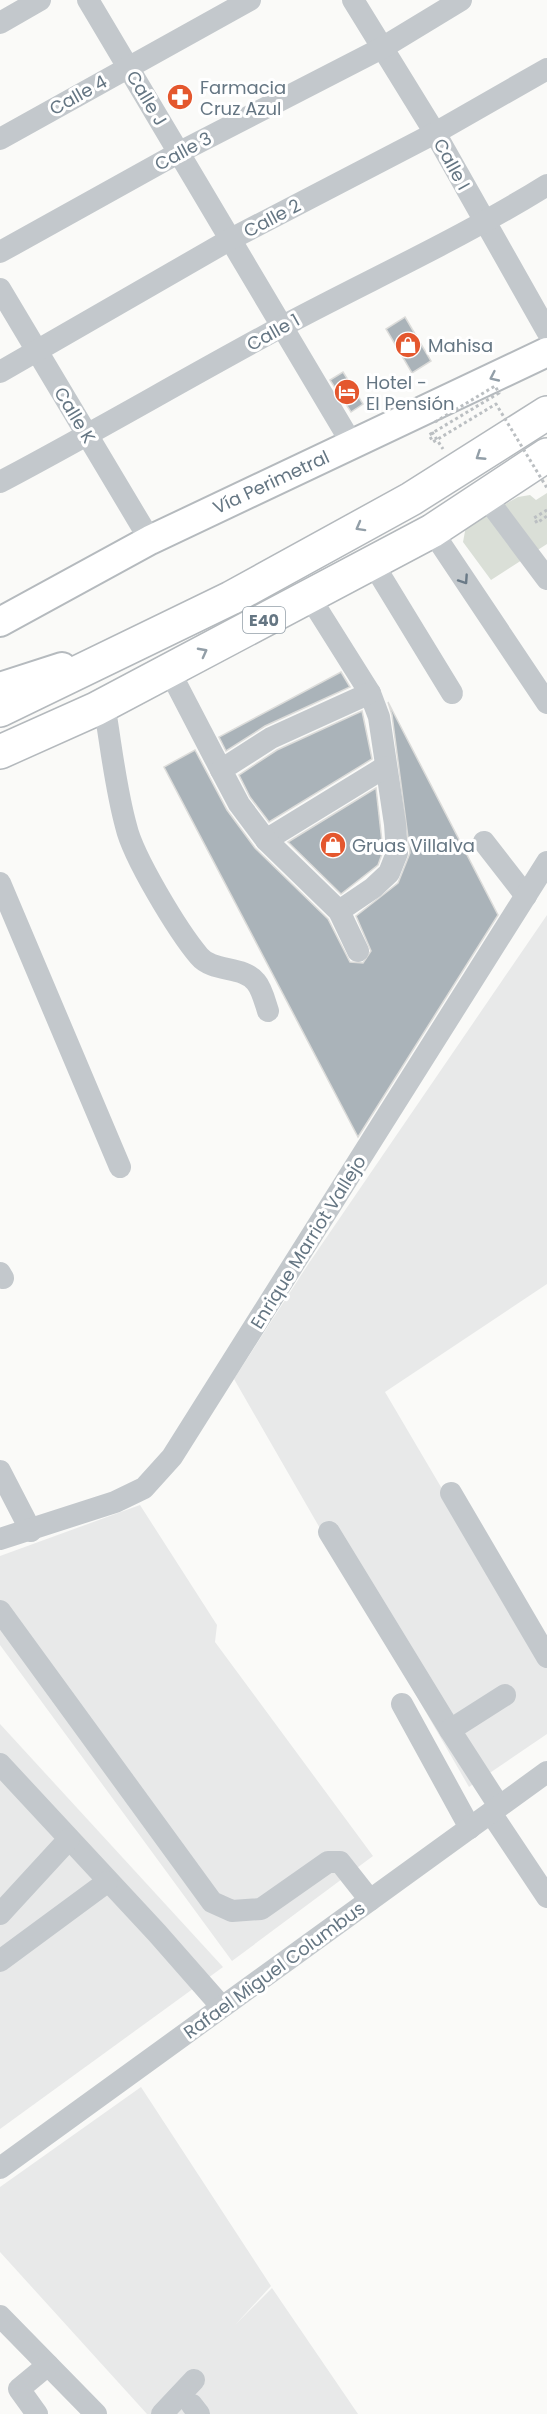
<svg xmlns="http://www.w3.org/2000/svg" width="547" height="2414" font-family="Poppins,sans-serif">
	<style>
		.built { fill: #e8e9e9 }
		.green { fill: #dadfd7 }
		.building { fill: #aab3b9; stroke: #dcdcda; stroke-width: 1.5 }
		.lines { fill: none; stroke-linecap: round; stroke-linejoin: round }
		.major-casing { stroke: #b5babe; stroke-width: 32 }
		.highway-casing { stroke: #b4b9bd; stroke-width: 36 }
		.path { stroke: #bbbfc2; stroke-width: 3; stroke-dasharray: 3 3; stroke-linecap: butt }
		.minor { stroke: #c3c8cc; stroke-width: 22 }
		.major { stroke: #fff; stroke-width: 28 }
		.highway { stroke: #fff; stroke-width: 33 }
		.path-bridge { stroke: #bbbfc2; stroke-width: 3; stroke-dasharray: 3 3; stroke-linecap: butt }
		.oneway { stroke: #939fa8 }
		.oneway2 { stroke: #6a7a87 }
		.labels { text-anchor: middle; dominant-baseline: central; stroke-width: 6; stroke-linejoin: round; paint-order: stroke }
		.shield { fill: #fff; stroke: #939fa8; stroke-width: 1.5 }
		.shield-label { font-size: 16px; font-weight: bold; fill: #657683 }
		.poi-label { font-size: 18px; fill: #657683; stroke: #fff; text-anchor: start }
		.street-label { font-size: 18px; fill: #657683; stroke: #fff }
	</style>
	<rect width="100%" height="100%" fill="#fafaf8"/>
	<g class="built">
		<path d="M547,915V1284L385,1392L547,1667V1734L469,1787L234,1379L309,1263Z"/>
		<path d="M140,1505L217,1625L215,1642L373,1856L232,1961L0,1645V1556Z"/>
		<path d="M0,1724L223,1967L0,2129Z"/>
		<path d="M141,2087L271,2286L235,2325L272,2288L358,2414H147L0,2252V2187Z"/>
	</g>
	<path class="green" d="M547,493V544L491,580L463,542L466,526L518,497L530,495L536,500Z"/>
	<g class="building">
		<path d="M405,317L431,361L412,373L386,329Z"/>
		<path d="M343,372L363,404L351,412L330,380Z"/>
		<path d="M341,672L350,687L265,726L226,751L219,737Z"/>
		<path d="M388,702L498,915L358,1137L164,767L195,750L227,810L255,848L328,919L350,962L363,963L371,951L356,916L398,883L410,853L392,715Z"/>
		<path d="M362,711L372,759L269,822L250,797L239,775L277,750Z"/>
		<path d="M376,788L383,851L378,865L341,894L288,842Z"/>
	</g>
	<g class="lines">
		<g class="major-casing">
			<g id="major">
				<path d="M0,622L150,540L547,352"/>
				<path d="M0,687L62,667"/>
			</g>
		</g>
		<g class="highway-casing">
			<g id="highway">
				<path d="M0,710L231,598L411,499L547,413"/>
				<path d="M0,752L96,709L432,531L547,455"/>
			</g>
		</g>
		<g class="path">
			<path d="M432,432L443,449"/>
			<path d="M547,510L534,518L537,523L547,516"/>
		</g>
		<g class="minor">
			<path d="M88,0L352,444"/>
			<path d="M353,0L435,133L547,331"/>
			<path d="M0,23L40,0"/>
			<path d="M0,139L250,0"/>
			<path d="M0,252L180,152L382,48L461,0"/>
			<path d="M0,289L150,540"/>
			<path d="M0,372L231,239L435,133L547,69"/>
			<path d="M0,482C95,432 188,377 283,326C371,279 462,238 547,185"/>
			<path d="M485,496L547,579"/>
			<path d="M432,531L547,703"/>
			<path d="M372,562L452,693"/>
			<path d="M309,596L370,693L379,717L395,824L397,853L389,873L373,888L339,911"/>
			<path d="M169,670L221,770"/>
			<path d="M104,704C111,744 115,786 126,826C133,857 178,931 199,956C213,973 243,965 256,982C262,989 265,1002 268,1011"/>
			<path d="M266,840L385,767"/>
			<path d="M484,842L526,896"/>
			<path d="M0,883L120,1167"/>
			<path d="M358,951L339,911L266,840L239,804L221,770L271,738L370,693"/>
			<path d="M0,1273L3,1278"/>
			<path d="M0,1471L31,1531"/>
			<path d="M451,1493L547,1657"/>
			<path d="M329,1532L450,1730"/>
			<path d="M0,1539L115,1502L144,1488L172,1457L547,862"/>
			<path d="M0,1611L212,1902L232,1911L261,1909L328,1862H340L370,1900"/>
			<path d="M402,1704L470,1828"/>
			<path d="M0,1764L157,1933L222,2007"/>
			<path d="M499,1806L450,1730L505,1695"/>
			<path d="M491,1813L547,1897"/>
			<path d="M0,1914L69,1839"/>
			<path d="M0,1961L107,1882"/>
			<path d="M0,2168L547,1772"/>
			<path d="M0,2316L96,2414"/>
			<path d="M192,2405L199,2414"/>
			<path d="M37,2414L19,2389L48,2365"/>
			<path d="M162,2414L194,2380"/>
		</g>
		<use href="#major" class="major"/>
		<use href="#highway" class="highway"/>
		<path class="path-bridge" d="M435,422L495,386L499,393L429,435L433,442L496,404L547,488"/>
	</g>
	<defs><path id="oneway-chevron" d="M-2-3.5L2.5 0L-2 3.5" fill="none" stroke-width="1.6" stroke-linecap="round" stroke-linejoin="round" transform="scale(1.5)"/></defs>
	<g class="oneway">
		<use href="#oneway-chevron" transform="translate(494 377) rotate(155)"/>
		<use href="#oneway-chevron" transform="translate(480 456) rotate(147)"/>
		<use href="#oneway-chevron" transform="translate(360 527) rotate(151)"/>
		<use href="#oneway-chevron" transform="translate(203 652) rotate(-28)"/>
	</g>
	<use class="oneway2" href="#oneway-chevron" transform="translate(464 580) rotate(56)"/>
	<defs>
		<g id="pharmacy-disc" transform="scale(1.35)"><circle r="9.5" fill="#e4572e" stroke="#fff"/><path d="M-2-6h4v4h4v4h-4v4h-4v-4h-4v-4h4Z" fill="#fff"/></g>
		<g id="shop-disc" transform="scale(1.35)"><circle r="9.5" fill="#e4572e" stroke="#fff"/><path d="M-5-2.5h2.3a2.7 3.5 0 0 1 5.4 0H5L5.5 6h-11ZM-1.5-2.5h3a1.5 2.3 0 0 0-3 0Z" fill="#fff"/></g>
		<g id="hotel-disc" transform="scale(1.35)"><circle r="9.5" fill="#e4572e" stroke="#fff"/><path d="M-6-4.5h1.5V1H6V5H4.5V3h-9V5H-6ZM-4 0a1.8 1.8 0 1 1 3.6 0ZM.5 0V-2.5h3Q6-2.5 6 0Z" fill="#fff"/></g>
	</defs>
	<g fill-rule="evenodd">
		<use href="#pharmacy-disc" x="180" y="97"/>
		<use href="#shop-disc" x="408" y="345"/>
		<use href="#hotel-disc" x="347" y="392"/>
		<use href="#shop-disc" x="333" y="845"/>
	</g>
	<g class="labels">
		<rect class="shield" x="243" y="607" width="42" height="26" rx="4.5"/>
		<g class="shield-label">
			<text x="264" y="620">E40</text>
		</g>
		<g class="poi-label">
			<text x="200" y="87">Farmacia<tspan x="200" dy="21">Cruz Azul</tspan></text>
			<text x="428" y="345">Mahisa</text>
			<text x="366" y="382">Hotel -<tspan x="366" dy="21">El Pensión</tspan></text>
			<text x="352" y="845">Gruas Villalva</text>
		</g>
		<g class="street-label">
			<text transform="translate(78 95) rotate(-29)">Calle 4</text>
			<text transform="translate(147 98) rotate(59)">Calle J</text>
			<text transform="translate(183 151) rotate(-28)">Calle 3</text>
			<text transform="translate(452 164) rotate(61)">Calle I</text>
			<text transform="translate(272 218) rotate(-28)">Calle 2</text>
			<text transform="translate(273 332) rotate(-29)">Calle 1</text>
			<text transform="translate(75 415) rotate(59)">Calle K</text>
			<text transform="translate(271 482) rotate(-25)">Vía Perimetral</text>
			<text transform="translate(308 1242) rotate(-58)">Enrique Marriot Vallejo</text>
			<text transform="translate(274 1970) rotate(-36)">Rafael Miguel Columbus</text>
		</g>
	</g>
</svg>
